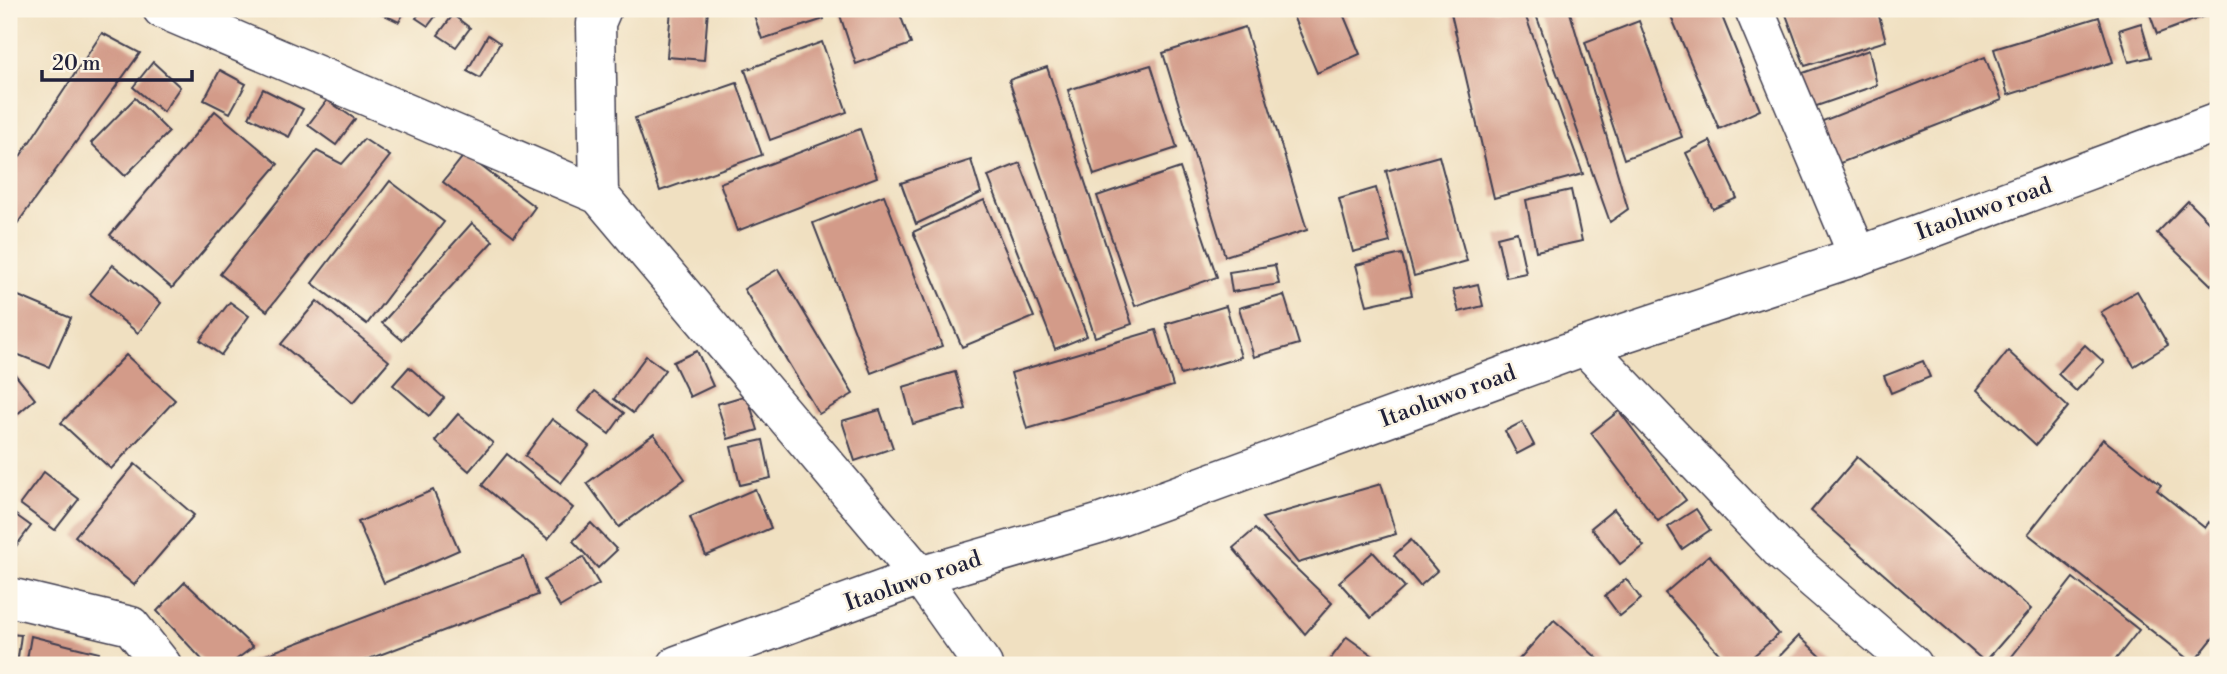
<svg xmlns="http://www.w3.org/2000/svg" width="2227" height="674" font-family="'Libre Bodoni',serif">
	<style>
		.building { fill: #d39b89 }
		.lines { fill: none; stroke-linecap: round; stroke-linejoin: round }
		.minor-casing { stroke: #413e4f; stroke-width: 41 }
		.tertiary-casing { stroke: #413e4f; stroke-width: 41 }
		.minor { stroke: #fff; stroke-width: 38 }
		.tertiary { stroke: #fff; stroke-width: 38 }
		.labels { text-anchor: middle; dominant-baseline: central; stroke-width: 5; stroke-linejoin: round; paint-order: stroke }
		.street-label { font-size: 23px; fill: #22223b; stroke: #fcf5e5 }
	</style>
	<rect width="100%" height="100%" fill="#fcf5e5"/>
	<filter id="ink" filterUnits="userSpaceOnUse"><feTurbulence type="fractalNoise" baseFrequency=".0143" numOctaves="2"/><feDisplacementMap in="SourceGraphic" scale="14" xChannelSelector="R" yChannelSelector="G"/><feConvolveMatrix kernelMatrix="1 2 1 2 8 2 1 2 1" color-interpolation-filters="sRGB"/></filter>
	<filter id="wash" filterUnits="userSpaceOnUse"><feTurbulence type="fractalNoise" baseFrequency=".00686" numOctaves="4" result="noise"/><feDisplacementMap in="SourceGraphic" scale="28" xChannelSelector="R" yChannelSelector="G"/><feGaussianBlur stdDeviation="1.57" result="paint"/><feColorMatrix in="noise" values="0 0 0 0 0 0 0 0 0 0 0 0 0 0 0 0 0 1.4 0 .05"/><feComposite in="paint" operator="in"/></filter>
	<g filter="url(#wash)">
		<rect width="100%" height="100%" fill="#f0e0c1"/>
		<g id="blocks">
			<g class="building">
				<path d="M9,9L16,13L9,25Z"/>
				<path d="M372,9H406L399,22Z"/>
				<path d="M423,9H441L428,26L416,18Z"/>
				<path d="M671,9H708L704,60L667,57Z"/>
				<path d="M752,9H821L824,19L762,39Z"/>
				<path d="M838,9H898L911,44L856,64Z"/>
				<path d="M1290,9H1341L1360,54L1317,73Z"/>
				<path d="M1450,9H1523L1583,174L1494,198Z"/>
				<path d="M1534,9H1569L1628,209L1610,222Z"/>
				<path d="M1668,9H1719L1760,110L1719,129Z"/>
				<path d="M1784,9H1877L1886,41L1805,66Z"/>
				<path d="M2148,9H2212L2213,13L2157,34Z"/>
				<path d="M453,15L470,28L456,47L438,35Z"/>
				<path d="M2099,17L2113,62L2008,95L1994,49Z"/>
				<path d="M1639,21L1682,137L1624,159L1585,42Z"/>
				<path d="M2141,23L2151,57L2129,62L2119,30Z"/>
				<path d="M1245,27L1307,230L1225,256L1163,53Z"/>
				<path d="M102,33L140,53L9,235V173Z"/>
				<path d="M488,35L500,43L480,78L467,71Z"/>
				<path d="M822,42L847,112L770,140L745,70Z"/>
				<path d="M1869,50L1877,85L1805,110L1794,76Z"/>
				<path d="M1985,57L2002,100L1830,167L1815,124Z"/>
				<path d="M153,62L180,87L163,112L133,87Z"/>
				<path d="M1151,65L1177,148L1094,175L1068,90Z"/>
				<path d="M1047,67L1132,324L1095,337L1009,80Z"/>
				<path d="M220,70L246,84L230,113L204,100Z"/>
				<path d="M737,83L762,155L660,191L635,118Z"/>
				<path d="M263,89L303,109L289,137L249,117Z"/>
				<path d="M135,98L169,132L125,176L91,143Z"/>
				<path d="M327,100L355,119L336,145L308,125Z"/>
				<path d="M215,111L278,164L172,288L110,235Z"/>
				<path d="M860,129L877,177L737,231L720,183Z"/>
				<path d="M364,139L390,156L267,311L220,274L317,151L342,164Z"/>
				<path d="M1710,141L1737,198L1713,209L1686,153Z"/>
				<path d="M465,154L535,207L514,236L443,182Z"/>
				<path d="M1439,156L1467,261L1414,276L1386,171Z"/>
				<path d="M971,160L981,193L916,224L901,183Z"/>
				<path d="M1020,163L1087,336L1055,349L988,176Z"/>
				<path d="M1180,168L1217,277L1135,306L1097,196Z"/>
				<path d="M390,181L444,222L367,324L312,283Z"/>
				<path d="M1376,188L1390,242L1353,252L1339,199Z"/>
				<path d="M1571,190L1582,241L1536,251L1526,200Z"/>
				<path d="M884,195L942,346L871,373L813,223Z"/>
				<path d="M984,200L1034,317L962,347L913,232Z"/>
				<path d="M2188,201L2218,231V278L2211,285L2157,233Z"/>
				<path d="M472,223L493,241L402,340L382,323Z"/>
				<path d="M1517,232L1526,273L1506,277L1497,237Z"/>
				<path d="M1402,254L1412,295L1367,305L1356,265Z"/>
				<path d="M113,265L161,303L138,333L90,294Z"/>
				<path d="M1275,265L1279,284L1232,292L1229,272Z"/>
				<path d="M778,269L853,394L819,414L744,289Z"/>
				<path d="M1478,284L1483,306L1459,312L1453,290Z"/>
				<path d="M2137,291L2168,345L2134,366L2101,312Z"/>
				<path d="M9,292L71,318L49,367L9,351Z"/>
				<path d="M1284,295L1299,344L1254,357L1239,308Z"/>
				<path d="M317,301L389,361L353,403L281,344Z"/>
				<path d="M230,302L249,316L221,355L200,340Z"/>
				<path d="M1226,306L1241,357L1181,375L1166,324Z"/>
				<path d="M1156,330L1173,386L1027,429L1011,373Z"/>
				<path d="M2085,345L2104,362L2076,391L2058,374Z"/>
				<path d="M697,351L713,386L690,397L673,362Z"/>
				<path d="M2008,351L2068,407L2036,445L1977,390Z"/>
				<path d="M126,355L175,400L111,469L61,423Z"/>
				<path d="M646,356L665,370L633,413L614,399Z"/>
				<path d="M1923,361L1930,377L1891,393L1884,376Z"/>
				<path d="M9,367L35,399L9,421Z"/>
				<path d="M409,367L444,398L429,416L393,385Z"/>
				<path d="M955,372L966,409L913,424L903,387Z"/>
				<path d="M595,391L624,413L609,434L578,411Z"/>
				<path d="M747,395L758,430L728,439L717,404Z"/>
				<path d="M880,410L893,448L855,461L842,421Z"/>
				<path d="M1619,411L1686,500L1658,521L1591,433Z"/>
				<path d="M458,414L493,443L469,471L435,441Z"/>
				<path d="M552,419L589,446L561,483L525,456Z"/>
				<path d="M1522,422L1534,445L1517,454L1505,431Z"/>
				<path d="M654,434L685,479L619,527L587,483Z"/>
				<path d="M2103,439L2161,485L2157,490L2205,528L2209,522L2218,530V632L2193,663L2028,534Z"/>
				<path d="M763,440L771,478L740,485L731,447Z"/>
				<path d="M507,454L573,508L548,539L482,485Z"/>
				<path d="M1857,457L2031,609L1985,662L1811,511Z"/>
				<path d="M135,464L194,515L134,585L75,536Z"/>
				<path d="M44,472L79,499L55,530L20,504Z"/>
				<path d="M1381,484L1396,534L1298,563L1262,518Z"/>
				<path d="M755,489L771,528L706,556L690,517Z"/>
				<path d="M433,490L459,550L384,583L358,522Z"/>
				<path d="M1614,509L1644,546L1620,564L1591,528Z"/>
				<path d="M1696,509L1710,530L1682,549L1668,527Z"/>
				<path d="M13,513L31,526L13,550L9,547V518Z"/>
				<path d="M591,523L617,550L598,568L573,541Z"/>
				<path d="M1255,529L1332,603L1305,634L1233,548Z"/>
				<path d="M1411,540L1437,571L1420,586L1394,555Z"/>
				<path d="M1373,552L1405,587L1371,618L1339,582Z"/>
				<path d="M1709,555L1779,634L1743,665H1729L1665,593Z"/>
				<path d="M524,557L538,595L353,665H239Z"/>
				<path d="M583,557L599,584L560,607L544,580Z"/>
				<path d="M2073,578L2139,630L2111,665L2006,664Z"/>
				<path d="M1626,579L1641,599L1620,616L1605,596Z"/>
				<path d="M185,582L253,647L229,665H207L157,611Z"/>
				<path d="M1554,620L1605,665H1514Z"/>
				<path d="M9,634L21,635L17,665H9Z"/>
				<path d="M31,636L99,653L96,665H26Z"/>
				<path d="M1799,636L1830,665H1771Z"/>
				<path d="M1347,637L1386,665H1326Z"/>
			</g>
		</g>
	</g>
	<g filter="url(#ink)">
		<use href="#blocks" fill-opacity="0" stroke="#413e4f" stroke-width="2"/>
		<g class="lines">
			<g class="minor-casing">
				<g id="minor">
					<path d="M162,9L599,195L920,576L983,665"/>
					<path d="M1754,9L1858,256"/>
					<path d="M599,195L596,23L602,9"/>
					<path d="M1585,346L1783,553L1913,665"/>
					<path d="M9,597L131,626L162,665"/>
				</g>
			</g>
			<g class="tertiary-casing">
				<path id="tertiary" d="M677,665L920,576L1098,524L1585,346L1858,256L2218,122"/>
			</g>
			<use href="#minor" class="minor"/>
			<use href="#tertiary" class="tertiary"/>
		</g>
	</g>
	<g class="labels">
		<g class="street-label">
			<text transform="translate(1984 209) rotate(-20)">Itaoluwo road</text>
			<text transform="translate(1448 396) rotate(-20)">Itaoluwo road</text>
			<text transform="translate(913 581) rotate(-19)">Itaoluwo road</text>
		</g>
	</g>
	<rect width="2227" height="674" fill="none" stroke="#fcf5e5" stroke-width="35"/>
	<path d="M42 70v10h150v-10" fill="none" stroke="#22223b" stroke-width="3.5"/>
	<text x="52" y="70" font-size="21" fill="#22223b" stroke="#fcf5e5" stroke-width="5" paint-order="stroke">20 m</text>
</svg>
